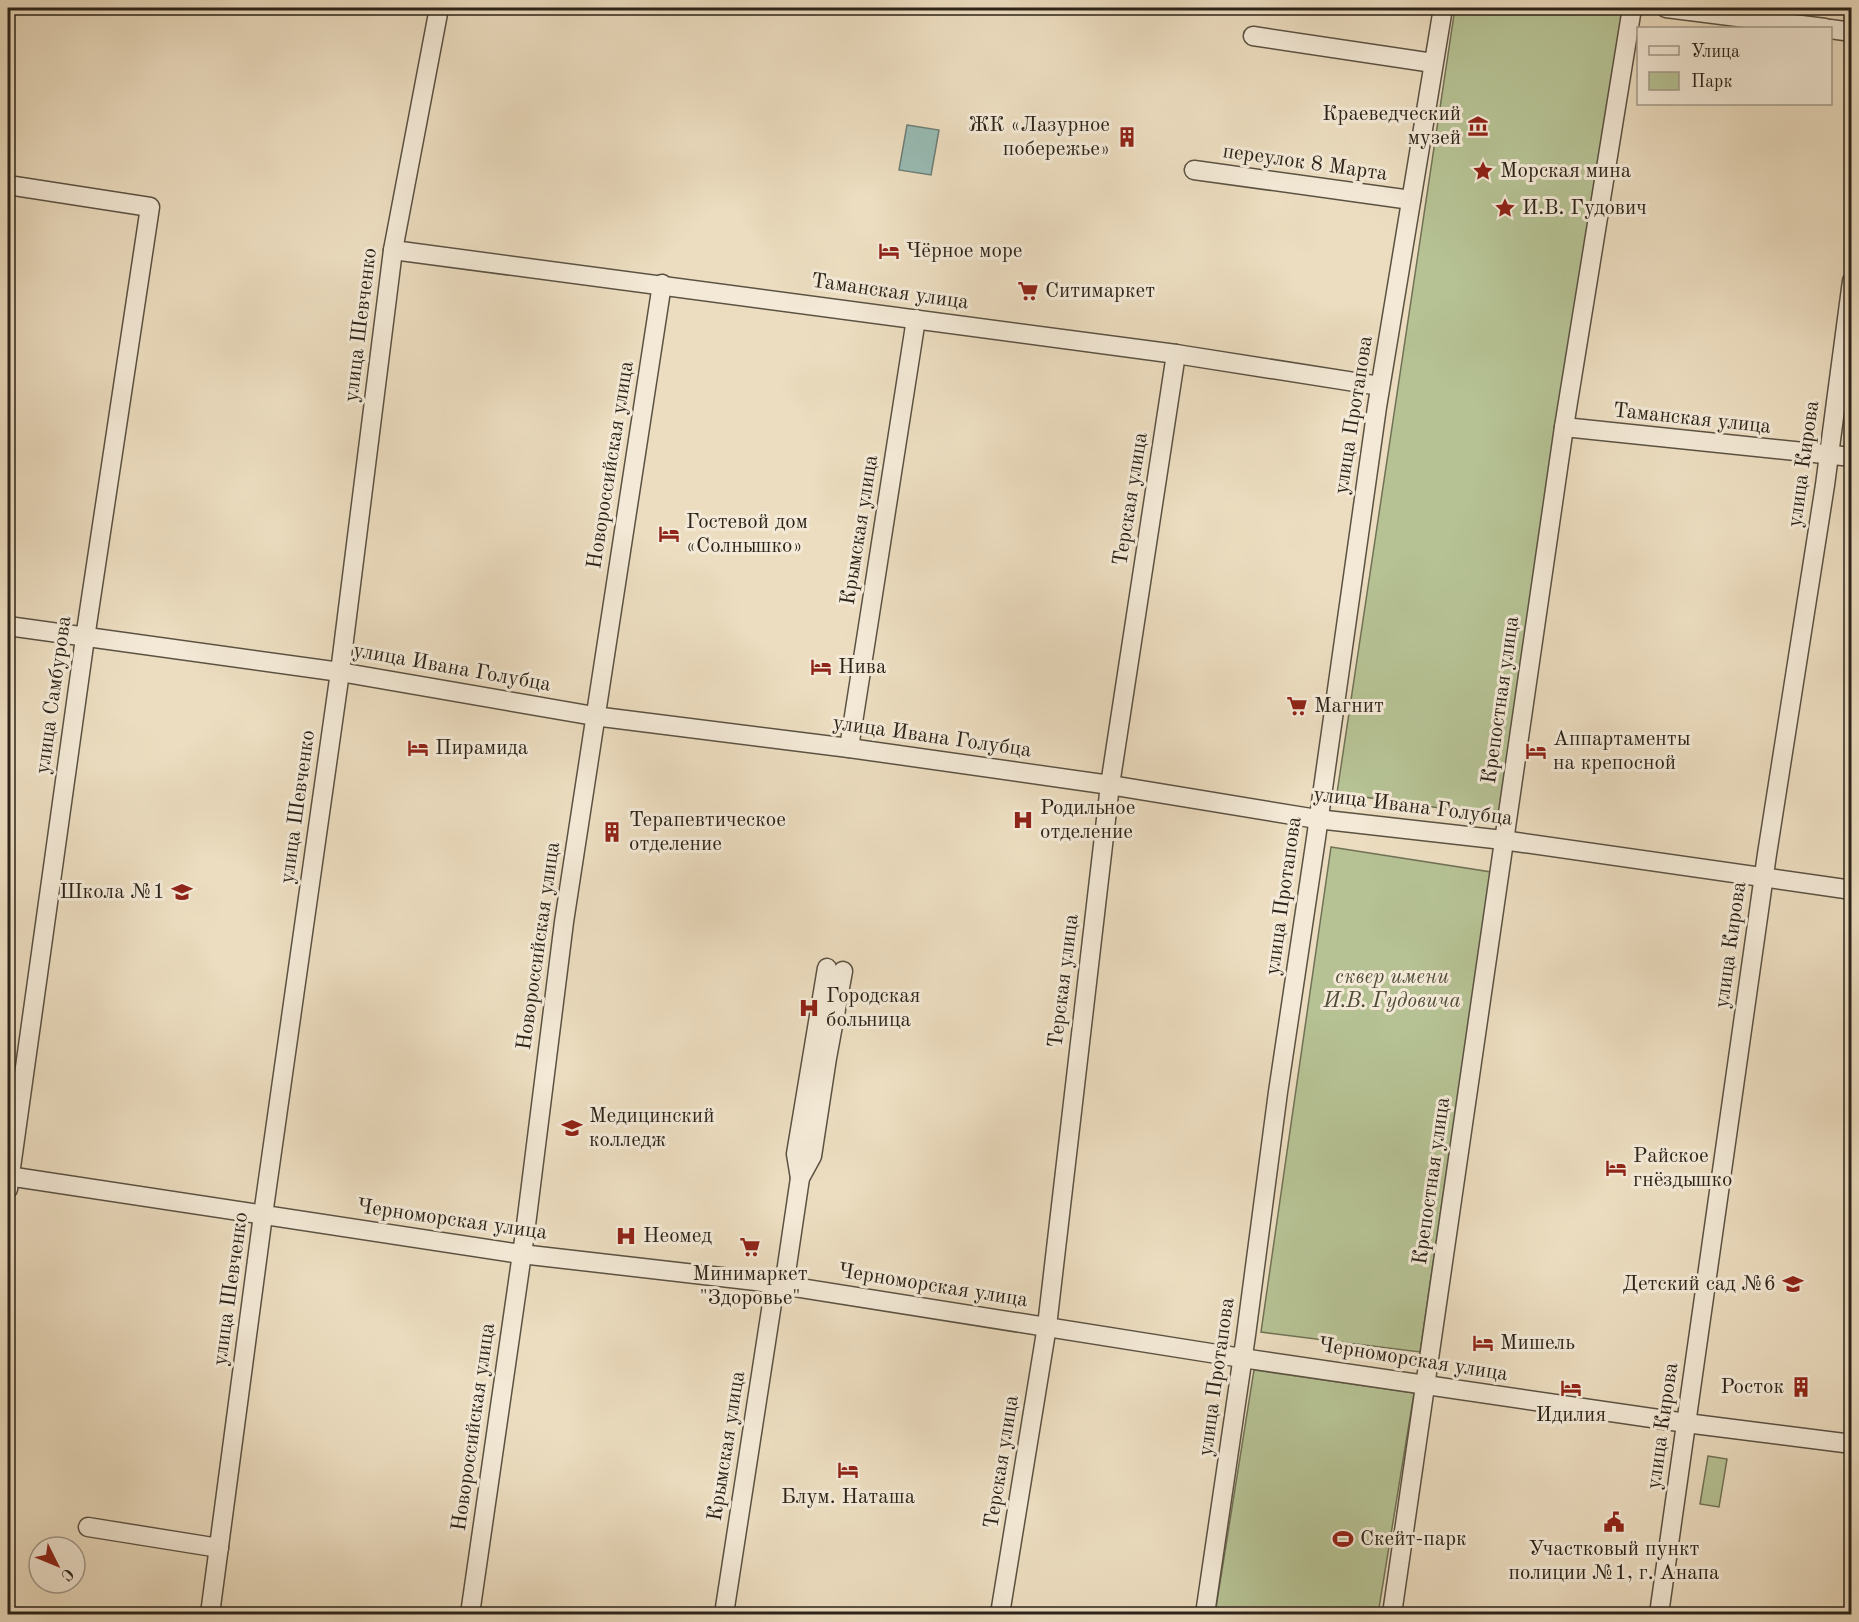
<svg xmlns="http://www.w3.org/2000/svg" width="1859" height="1622" font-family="'Old Standard TT',serif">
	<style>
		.green { fill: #b6c294; stroke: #707256; stroke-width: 1.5 }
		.water { fill: #99bbb4; stroke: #6d7e76; stroke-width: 1.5 }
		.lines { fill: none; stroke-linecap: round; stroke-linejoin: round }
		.minor-casing { stroke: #5b5243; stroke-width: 21 }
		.minor { stroke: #f3e9d6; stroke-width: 18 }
		.labels { text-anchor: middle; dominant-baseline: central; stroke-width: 6; stroke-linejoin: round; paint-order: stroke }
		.poi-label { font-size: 21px; fill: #2b2319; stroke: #f3e9d6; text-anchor: start }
		.street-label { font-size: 21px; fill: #2b2319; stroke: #f3e9d6 }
		.park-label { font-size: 21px; font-style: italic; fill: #4e4b38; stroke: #f3e9d6 }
	</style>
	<rect width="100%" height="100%" fill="#ecddc0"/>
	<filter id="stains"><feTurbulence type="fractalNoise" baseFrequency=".00333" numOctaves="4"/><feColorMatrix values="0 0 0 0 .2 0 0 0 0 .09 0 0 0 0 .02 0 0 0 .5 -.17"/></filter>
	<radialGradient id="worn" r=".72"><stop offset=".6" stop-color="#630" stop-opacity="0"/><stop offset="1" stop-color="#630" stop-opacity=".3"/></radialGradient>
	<g class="green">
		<path d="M1455,8H1584L1625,12L1501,817L1337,793Z"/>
		<path d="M1331,847L1491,872L1420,1352L1261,1332Z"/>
		<path d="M1254,1370L1414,1393L1378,1614H1215Z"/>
		<path d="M1708,1456L1727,1459L1719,1507L1700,1504Z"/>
	</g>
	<path class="water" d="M907,125L939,130L931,175L899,170Z"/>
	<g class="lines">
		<g class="minor-casing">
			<g id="minor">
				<path d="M1666,8L1825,28"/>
				<path d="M1830,29L1852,32"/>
				<path d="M1253,36L1433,63"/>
				<path d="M1194,170L1411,200"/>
				<path d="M8,185L150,207L85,638L8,1189"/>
				<path d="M393,250L1176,354L1380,386"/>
				<path d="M1564,427L1852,457"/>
				<path d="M8,626L340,672L594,716L849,748L1110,785L1317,819L1503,840L1852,890"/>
				<path d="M849,748L916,319"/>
				<path d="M8,1176L521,1254L756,1281L1242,1358L1686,1423L1852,1444"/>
				<path d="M800,1178L796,1154L827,968"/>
				<path d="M784,1286L800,1178L812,1156L827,1058L843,971"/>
				<path d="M88,1527L219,1548"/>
				<path d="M210,1614L263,1215L340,672L393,250L439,8"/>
				<path d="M470,1614L525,1233L564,922L662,284"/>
				<path d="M724,1614L775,1284"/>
				<path d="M1000,1614L1047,1326L1110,785L1176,354"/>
				<path d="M1205,1614L1246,1335L1278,1092L1316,838L1377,407L1443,8"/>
				<path d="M1392,1614L1564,427L1632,8"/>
				<path d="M1659,1614L1767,854L1825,485L1852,281"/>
			</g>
		</g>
		<use href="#minor" class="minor"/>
	</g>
	<defs>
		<g id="museum-bare" transform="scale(1.62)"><path d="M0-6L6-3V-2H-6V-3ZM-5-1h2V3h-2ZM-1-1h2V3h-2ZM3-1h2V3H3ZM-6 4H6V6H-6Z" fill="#8f2418" stroke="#f3e9d6" stroke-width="2.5" paint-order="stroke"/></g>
		<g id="building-bare" transform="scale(1.62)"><path d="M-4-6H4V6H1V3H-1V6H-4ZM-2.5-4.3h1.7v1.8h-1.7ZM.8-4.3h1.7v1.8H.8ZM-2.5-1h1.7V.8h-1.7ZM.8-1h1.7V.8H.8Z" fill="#8f2418" stroke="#f3e9d6" stroke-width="2.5" paint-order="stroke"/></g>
		<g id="sight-bare" transform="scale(1.62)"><path d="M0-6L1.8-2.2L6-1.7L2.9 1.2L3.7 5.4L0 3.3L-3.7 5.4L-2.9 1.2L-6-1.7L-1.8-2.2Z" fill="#8f2418" stroke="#f3e9d6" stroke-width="2.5" paint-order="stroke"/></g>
		<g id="hotel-bare" transform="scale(1.62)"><path d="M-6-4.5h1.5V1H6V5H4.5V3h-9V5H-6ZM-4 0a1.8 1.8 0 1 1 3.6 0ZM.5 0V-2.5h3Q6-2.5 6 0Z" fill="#8f2418" stroke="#f3e9d6" stroke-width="2.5" paint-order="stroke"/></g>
		<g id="supermarket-bare" transform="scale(1.62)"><path d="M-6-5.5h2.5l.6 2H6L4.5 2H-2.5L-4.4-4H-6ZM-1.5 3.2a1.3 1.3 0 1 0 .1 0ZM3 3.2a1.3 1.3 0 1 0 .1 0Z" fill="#8f2418" stroke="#f3e9d6" stroke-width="2.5" paint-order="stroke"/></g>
		<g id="hospital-bare" transform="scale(1.62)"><path d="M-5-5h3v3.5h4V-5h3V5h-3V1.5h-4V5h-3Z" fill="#8f2418" stroke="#f3e9d6" stroke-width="2.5" paint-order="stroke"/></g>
		<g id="school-bare" transform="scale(1.62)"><path d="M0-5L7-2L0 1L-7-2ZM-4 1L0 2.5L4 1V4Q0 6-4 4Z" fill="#8f2418" stroke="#f3e9d6" stroke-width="2.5" paint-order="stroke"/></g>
		<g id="university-bare" transform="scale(1.62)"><path d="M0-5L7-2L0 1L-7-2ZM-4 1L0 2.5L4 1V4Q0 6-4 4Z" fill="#8f2418" stroke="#f3e9d6" stroke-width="2.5" paint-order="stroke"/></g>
		<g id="civic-bare" transform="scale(1.62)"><path d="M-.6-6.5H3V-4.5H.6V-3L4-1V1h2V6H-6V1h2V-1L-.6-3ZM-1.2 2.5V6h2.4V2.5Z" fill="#8f2418" stroke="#f3e9d6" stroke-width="2.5" paint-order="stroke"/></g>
		<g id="stadium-bare" transform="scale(1.62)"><path d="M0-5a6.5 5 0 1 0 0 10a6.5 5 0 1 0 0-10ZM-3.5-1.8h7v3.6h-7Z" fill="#8f2418" stroke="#f3e9d6" stroke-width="2.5" paint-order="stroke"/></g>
	</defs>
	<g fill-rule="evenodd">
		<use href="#museum-bare" x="1478" y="126"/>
		<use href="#building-bare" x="1127" y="137"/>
		<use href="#sight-bare" x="1483" y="171"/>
		<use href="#sight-bare" x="1505" y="208"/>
		<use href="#hotel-bare" x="889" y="251"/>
		<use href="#supermarket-bare" x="1028" y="291"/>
		<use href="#hotel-bare" x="669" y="534"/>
		<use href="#hotel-bare" x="821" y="667"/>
		<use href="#supermarket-bare" x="1297" y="706"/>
		<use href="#hotel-bare" x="418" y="748"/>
		<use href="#hotel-bare" x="1536" y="751"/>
		<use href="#hospital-bare" x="1023" y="820"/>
		<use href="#building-bare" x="612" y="832"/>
		<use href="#school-bare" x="182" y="892"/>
		<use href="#hospital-bare" x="809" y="1008"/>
		<use href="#university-bare" x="572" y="1128"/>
		<use href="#hotel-bare" x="1616" y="1168"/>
		<use href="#hospital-bare" x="626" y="1236"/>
		<use href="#supermarket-bare" x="750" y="1247"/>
		<use href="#school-bare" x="1793" y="1284"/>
		<use href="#hotel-bare" x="1483" y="1343"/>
		<use href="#building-bare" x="1801" y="1387"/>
		<use href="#hotel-bare" x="1571" y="1388"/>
		<use href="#hotel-bare" x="848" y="1470"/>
		<use href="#civic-bare" x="1614" y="1522"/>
		<use href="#stadium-bare" x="1343" y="1539"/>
	</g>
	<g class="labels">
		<g class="poi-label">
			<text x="1461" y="114" text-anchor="end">Краеведческий<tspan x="1461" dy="24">музей</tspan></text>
			<text x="1110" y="125" text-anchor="end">ЖК «Лазурное<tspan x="1110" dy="24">побережье»</tspan></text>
			<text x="1500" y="171">Морская мина</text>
			<text x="1522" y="208">И.В. Гудович</text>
			<text x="906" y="251">Чёрное море</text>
			<text x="1045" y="291">Ситимаркет</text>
			<text x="686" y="522">Гостевой дом<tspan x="686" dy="24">«Солнышко»</tspan></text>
			<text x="838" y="667">Нива</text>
			<text x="1314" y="706">Магнит</text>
			<text x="1553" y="739">Аппартаменты<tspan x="1553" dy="24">на крепосной</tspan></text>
			<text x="435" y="748">Пирамида</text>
			<text x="1040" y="808">Родильное<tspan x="1040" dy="24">отделение</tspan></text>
			<text x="629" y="820">Терапевтическое<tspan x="629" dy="24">отделение</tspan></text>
			<text x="165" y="892" text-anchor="end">Школа №1</text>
			<text x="826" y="996">Городская<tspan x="826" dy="24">больница</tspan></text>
			<text x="589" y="1116">Медицинский<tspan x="589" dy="24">колледж</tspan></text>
			<text x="1633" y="1156">Райское<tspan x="1633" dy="24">гнёздышко</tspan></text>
			<text x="643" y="1236">Неомед</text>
			<text x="750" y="1274" text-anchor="middle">Минимаркет<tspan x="750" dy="24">"Здоровье"</tspan></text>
			<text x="1776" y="1284" text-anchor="end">Детский сад №6</text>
			<text x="1500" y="1343">Мишель</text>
			<text x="1784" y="1387" text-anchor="end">Росток</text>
			<text x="1571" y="1415" text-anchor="middle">Идилия</text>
			<text x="848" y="1497" text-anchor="middle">Блум. Наташа</text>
			<text x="1360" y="1539">Скейт-парк</text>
			<text x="1614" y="1549" text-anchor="middle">Участковый пункт<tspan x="1614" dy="24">полиции №1, г. Анапа</tspan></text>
		</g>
		<g class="street-label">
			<text transform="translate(1305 163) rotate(8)">переулок 8 Марта</text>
			<text transform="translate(890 292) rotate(8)">Таманская улица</text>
			<text transform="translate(361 325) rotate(-83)">улица Шевченко</text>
			<text transform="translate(1354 415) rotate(-81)">улица Протапова</text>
			<text transform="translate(1692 419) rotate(6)">Таманская улица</text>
			<text transform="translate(1804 464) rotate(-82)">улица Кирова</text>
			<text transform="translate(611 465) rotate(-81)">Новороссийская улица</text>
			<text transform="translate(1131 499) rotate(-81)">Терская улица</text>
			<text transform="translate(860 530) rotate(-81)">Крымская улица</text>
			<text transform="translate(452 668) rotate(10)">улица Ивана Голубца</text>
			<text transform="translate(54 695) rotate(-82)">улица Самбурова</text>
			<text transform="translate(1501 700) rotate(-82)">Крепостная улица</text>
			<text transform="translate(932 737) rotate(8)">улица Ивана Голубца</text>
			<text transform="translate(298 807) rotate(-82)">улица Шевченко</text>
			<text transform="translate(1413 807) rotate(7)">улица Ивана Голубца</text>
			<text transform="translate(1284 896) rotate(-82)">улица Протапова</text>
			<text transform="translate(1731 945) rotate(-82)">улица Кирова</text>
			<text transform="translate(539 946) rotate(-82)">Новороссийская улица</text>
			<text transform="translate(1064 981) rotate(-83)">Терская улица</text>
			<text transform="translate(1432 1181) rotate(-82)">Крепостная улица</text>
			<text transform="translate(452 1220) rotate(8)">Черноморская улица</text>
			<text transform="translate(933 1286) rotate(9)">Черноморская улица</text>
			<text transform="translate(231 1289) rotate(-82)">улица Шевченко</text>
			<text transform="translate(1413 1360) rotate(9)">Черноморская улица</text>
			<text transform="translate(1217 1377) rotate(-82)">улица Протапова</text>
			<text transform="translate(1663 1426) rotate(-82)">улица Кирова</text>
			<text transform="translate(474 1427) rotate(-82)">Новороссийская улица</text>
			<text transform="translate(727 1446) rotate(-81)">Крымская улица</text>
			<text transform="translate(1002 1462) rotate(-81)">Терская улица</text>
		</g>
		<g class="park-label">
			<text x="1392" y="977">сквер имени<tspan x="1392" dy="24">И.В. Гудовича</tspan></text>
		</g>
	</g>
	<rect width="1859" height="1622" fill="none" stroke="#ecddc0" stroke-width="30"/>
	<rect x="9" y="9" width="1841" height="1604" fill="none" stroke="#2b2319" stroke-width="3"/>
	<rect x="15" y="15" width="1829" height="1592" fill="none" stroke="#2b2319" stroke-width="1.5"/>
	<rect x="1637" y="27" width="195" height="78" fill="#f3e9d6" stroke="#a39a8a" stroke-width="1.5"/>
	<rect x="1649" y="46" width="30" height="9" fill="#f3e9d6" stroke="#a39a8a" stroke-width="1.5"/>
	<text x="1691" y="57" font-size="18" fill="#2b2319">Улица</text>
	<rect x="1649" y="72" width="30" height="18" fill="#b6c294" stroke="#a39a8a" stroke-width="1.5"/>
	<text x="1691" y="87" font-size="18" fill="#2b2319">Парк</text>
	<g transform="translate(57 1565) rotate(133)"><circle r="28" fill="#f3e9d6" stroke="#a39a8a" stroke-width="1.5"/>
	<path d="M0-4.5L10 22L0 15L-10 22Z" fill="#8f2418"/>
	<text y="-9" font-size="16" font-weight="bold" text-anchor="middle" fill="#2b2319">С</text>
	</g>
	<rect width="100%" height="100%" filter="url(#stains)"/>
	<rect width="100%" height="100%" fill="url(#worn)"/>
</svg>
